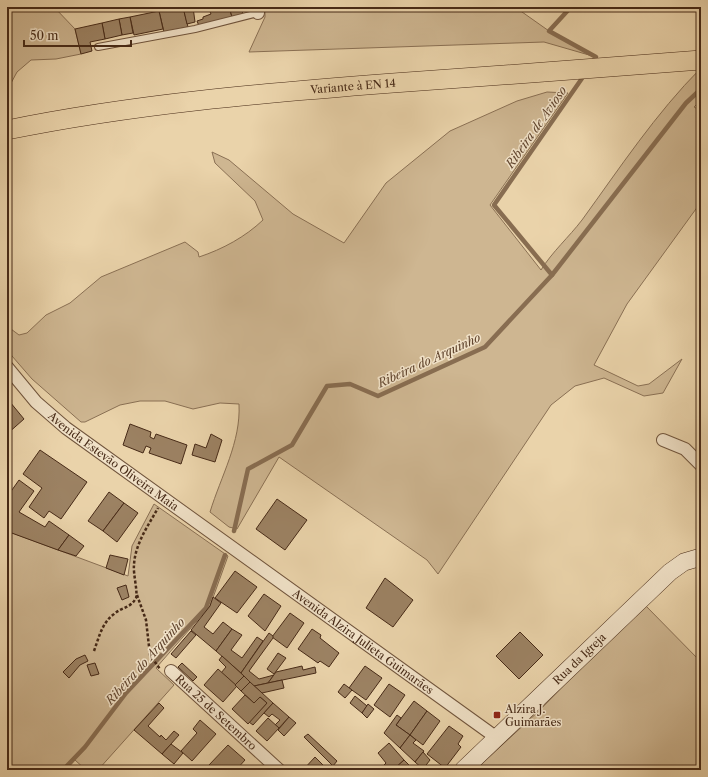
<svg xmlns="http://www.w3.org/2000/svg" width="708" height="777" font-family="'Libre Caslon Text',serif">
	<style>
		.green { fill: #ceb691; stroke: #8a7054 }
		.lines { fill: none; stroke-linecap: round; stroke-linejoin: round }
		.stream { stroke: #886d51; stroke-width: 4.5 }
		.building { fill: #9c8263; stroke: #472a17 }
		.lane-casing { stroke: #70543c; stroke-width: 8 }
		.street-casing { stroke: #70543c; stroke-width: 14 }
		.secondary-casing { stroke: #472a17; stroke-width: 18 }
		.primary-casing { stroke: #472a17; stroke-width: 20 }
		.path { stroke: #472a17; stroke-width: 2.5; stroke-dasharray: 3 2; stroke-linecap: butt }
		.lane { stroke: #f1e2c8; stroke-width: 6 }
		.street { stroke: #f1e2c8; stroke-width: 12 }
		.secondary { stroke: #f1e2c8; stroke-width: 17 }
		.primary { stroke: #ead3aa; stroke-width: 19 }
		.poi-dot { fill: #8f2418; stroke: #f1e2c8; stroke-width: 1.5 }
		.labels { text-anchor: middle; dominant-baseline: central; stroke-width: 3; stroke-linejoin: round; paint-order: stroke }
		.street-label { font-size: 11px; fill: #472a17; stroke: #f1e2c8 }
		.poi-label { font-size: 11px; fill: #472a17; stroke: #f1e2c8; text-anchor: start }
		.water-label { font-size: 12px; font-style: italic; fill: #62462f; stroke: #f1e2c8 }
	</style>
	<rect width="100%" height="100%" fill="#ead3aa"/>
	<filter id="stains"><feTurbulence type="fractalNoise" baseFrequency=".005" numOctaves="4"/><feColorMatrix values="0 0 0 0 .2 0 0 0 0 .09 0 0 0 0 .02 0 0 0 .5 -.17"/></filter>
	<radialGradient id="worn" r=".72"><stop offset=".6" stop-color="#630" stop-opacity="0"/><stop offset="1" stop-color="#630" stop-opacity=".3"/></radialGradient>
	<g class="green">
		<path d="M7,7H54L75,29L81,54L56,59L31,60L17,72L10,85L7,87Z"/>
		<path d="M265,7H515L549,31L596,57L544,42L249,52L265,17Z"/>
		<path d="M701,68V100L694,107L701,111V202L627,304L594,365L638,386L649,384L682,359L663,393L644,396L604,378L575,386L551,405L438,574L427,560L279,457L237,529L229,527L210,512C221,476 241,442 239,404L220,403L193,409L165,401H140L120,405L85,422H81L32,379L12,356L7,349V326L19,335L27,333L46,315L70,303L101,277L185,242L198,252L199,257C223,249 245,237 263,220L255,201L215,163L212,152L229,160L293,214L344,243L386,183L450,131L517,101L547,92L568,93L490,205L541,270C552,252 569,237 582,220C619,169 656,113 701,68Z"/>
		<path d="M154,504L228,556L210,606L156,668L174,685L98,770H86L75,760L66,770H7V531L128,576L132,546Z"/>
		<path d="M645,605L701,662V770H475L540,710L594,654Z"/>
	</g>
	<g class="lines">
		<g class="stream">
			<path d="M571,7L549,31L596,57L592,63"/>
			<path d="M552,275L494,205L585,74"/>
			<path d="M234,531L248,469L292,445L327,386L350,384L378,396L485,347L552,275L686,103L701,89"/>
			<path d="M63,770L85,747L126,693L206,608L225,555"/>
		</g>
	</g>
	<g class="building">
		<path d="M177,7H183L188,27L164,32L159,11Z"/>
		<path d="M183,7H193L195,22L187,24Z"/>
		<path d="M208,7H238L230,10L232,17L199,26L197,21L203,19V17L211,14Z"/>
		<path d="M241,7L243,14L232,17L230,10Z"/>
		<path d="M159,11L163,29L134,35L130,17Z"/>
		<path d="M130,17L133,33L122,35L119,19Z"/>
		<path d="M119,19L122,35L105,39L102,23Z"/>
		<path d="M102,23L105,39L90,42L92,51L81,54L75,29Z"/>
		<path d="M10,402L24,419L7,434V405Z"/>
		<path d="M130,424L151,432L150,437L154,439L156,434L187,445L181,464L149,453L151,448L146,446L143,453L123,445Z"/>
		<path d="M211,434L222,440L215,462L192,455L195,444L206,448Z"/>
		<path d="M40,450L87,482L61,519L49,511L44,518L29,507L42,488L23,474Z"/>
		<path d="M19,480L34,491L19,512L45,527L49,521L69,535L58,550L9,532L10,529L7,527V497Z"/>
		<path d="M109,492L124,503L103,531L88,521Z"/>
		<path d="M277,499L307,520L285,550L256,529Z"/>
		<path d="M124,503L138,513L117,542L103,531Z"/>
		<path d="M69,535L84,546L76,556L58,550Z"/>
		<path d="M110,555L128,559L124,575L106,568Z"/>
		<path d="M235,571L257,587L237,613L215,598Z"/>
		<path d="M385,578L413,600L393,627L366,608Z"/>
		<path d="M126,585L129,597L122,600L117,588Z"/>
		<path d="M264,594L281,606L265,631L248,616Z"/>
		<path d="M213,597L221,603L204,627L213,634L223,622L232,629L216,651L191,630L210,606Z"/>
		<path d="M290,613L304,623L287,648L272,637Z"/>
		<path d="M232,629L242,635L231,650L242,658L257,637L263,641L241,673L216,651Z"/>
		<path d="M312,629L321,635L320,638L339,653L329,667L320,661L318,663L298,649Z"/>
		<path d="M191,631L196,635L176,658L171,654Z"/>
		<path d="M520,632L543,655L519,679L496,656Z"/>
		<path d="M269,633L273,636V638L249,671L259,679L274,675L268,683L254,686L241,673Z"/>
		<path d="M278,653L286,658L274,674L267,669Z"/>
		<path d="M85,655L88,661L80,665L69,678L63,672L76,659Z"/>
		<path d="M222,656L244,676L235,685L221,673L226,667L219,660Z"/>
		<path d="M95,663L99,674L91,676L87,665Z"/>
		<path d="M182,663L197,677L193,681L178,667Z"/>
		<path d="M302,666L303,670L315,667L316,673L268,683L276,672Z"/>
		<path d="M365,666L382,678L366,700L349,688Z"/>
		<path d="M218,669L237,686L223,702L204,685Z"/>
		<path d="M244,676L250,682L241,691L235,685Z"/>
		<path d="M282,680L284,688L262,693L254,686Z"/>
		<path d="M250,682L273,703L253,725L249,722L267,703L260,697L254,703L241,691Z"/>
		<path d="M344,684L352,690L345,698L338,692Z"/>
		<path d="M389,684L405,695L390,717L374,705Z"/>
		<path d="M245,695L254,703L260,697L267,703L248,724L232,709Z"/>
		<path d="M355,696L367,706L362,713L350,703Z"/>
		<path d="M414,701L427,711L410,735L396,725Z"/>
		<path d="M159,703L164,708L148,726L160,737L161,735L166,740L174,731L179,735L162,754L134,730Z"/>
		<path d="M273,703L289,717L279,728L275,725L280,720L272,714L269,717L264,713Z"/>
		<path d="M368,704L374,709L367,718L362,713Z"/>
		<path d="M427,711L440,721L423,745L410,735Z"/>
		<path d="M397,715L401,718L396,725L410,735L400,748L384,733Z"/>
		<path d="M289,717L296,723L284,736L278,730Z"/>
		<path d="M268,718L279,728L267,741L256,731Z"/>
		<path d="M200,720L216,734L192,761L181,751L197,733L193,729Z"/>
		<path d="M449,726L463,736L458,744L461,747L445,768L427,754Z"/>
		<path d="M308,734L337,761L333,766L304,737Z"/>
		<path d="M410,735L416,740L413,743L424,751L415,762L400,748Z"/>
		<path d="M389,743L404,760L393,770H388L384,765L386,763L378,753Z"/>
		<path d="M171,744L183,753L174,764L162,754Z"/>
		<path d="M228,745L245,760L236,770H215L209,765Z"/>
		<path d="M423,752L430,760L423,769L415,762Z"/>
		<path d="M315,757L327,769L326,770H303Z"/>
		<path d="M404,760L414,770H393Z"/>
	</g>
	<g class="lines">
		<g class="lane-casing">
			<path id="lane" d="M98,47L195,29L258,13"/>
		</g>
		<g class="street-casing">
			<g id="street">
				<path d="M258,7V13"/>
				<path id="s1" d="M7,367L36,402L66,428L497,738"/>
				<path d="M663,440L685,449L701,465"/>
				<path id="s2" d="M171,671L279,770"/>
			</g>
		</g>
		<g class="secondary-casing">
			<g id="secondary">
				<path id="s3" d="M463,770L670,572L684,562L701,557"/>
			</g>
		</g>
		<g class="primary-casing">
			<g id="primary">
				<path id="s4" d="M7,130C134,104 264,93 393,83C496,76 598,68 701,60"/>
			</g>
		</g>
		<g class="path">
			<path d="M137,595L146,620L150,655L160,669"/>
			<path d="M94,651C99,637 102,623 114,614C122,607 131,608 136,598C138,592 133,574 134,565C135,544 148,526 158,508"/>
		</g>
		<use href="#lane" class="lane"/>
		<use href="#street" class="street"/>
		<use href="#secondary" class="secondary"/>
		<use href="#primary" class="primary"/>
	</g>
	<rect class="poi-dot" x="493" y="711" width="8" height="8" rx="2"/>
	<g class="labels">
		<g class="street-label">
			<text stroke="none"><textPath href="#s4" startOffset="349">Variante à EN 14</textPath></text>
			<text stroke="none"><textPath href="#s1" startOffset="143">Avenida Estevão Oliveira Maia</textPath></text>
			<text stroke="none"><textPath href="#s1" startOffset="451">Avenida Alzira Julieta Guimarães</textPath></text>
			<text stroke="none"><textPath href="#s3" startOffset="161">Rua da Igreja</textPath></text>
			<text stroke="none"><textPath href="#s2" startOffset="61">Rua 25 de Setembro</textPath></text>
		</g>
		<g class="poi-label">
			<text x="505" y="709">Alzira J.<tspan x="505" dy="13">Guimarães</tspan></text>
		</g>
		<g class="water-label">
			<text transform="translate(536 127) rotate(-55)">Ribeira de Avioso</text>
			<text transform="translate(429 360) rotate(-25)">Ribeira do Arquinho</text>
			<text transform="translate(145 661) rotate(-48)">Ribeira do Arquinho</text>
		</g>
	</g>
	<rect width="708" height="777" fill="none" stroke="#ead3aa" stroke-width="24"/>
	<rect x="8" y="8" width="692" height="761" fill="none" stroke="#472a17" stroke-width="2"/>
	<rect x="12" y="12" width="684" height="753" fill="none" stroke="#472a17"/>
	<path d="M24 40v6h107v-6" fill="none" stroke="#472a17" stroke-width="2"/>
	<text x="30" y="40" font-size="12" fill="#472a17" stroke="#f1e2c8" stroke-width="3" paint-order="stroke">50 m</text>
	<rect width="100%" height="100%" filter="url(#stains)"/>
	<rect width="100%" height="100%" fill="url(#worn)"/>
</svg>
